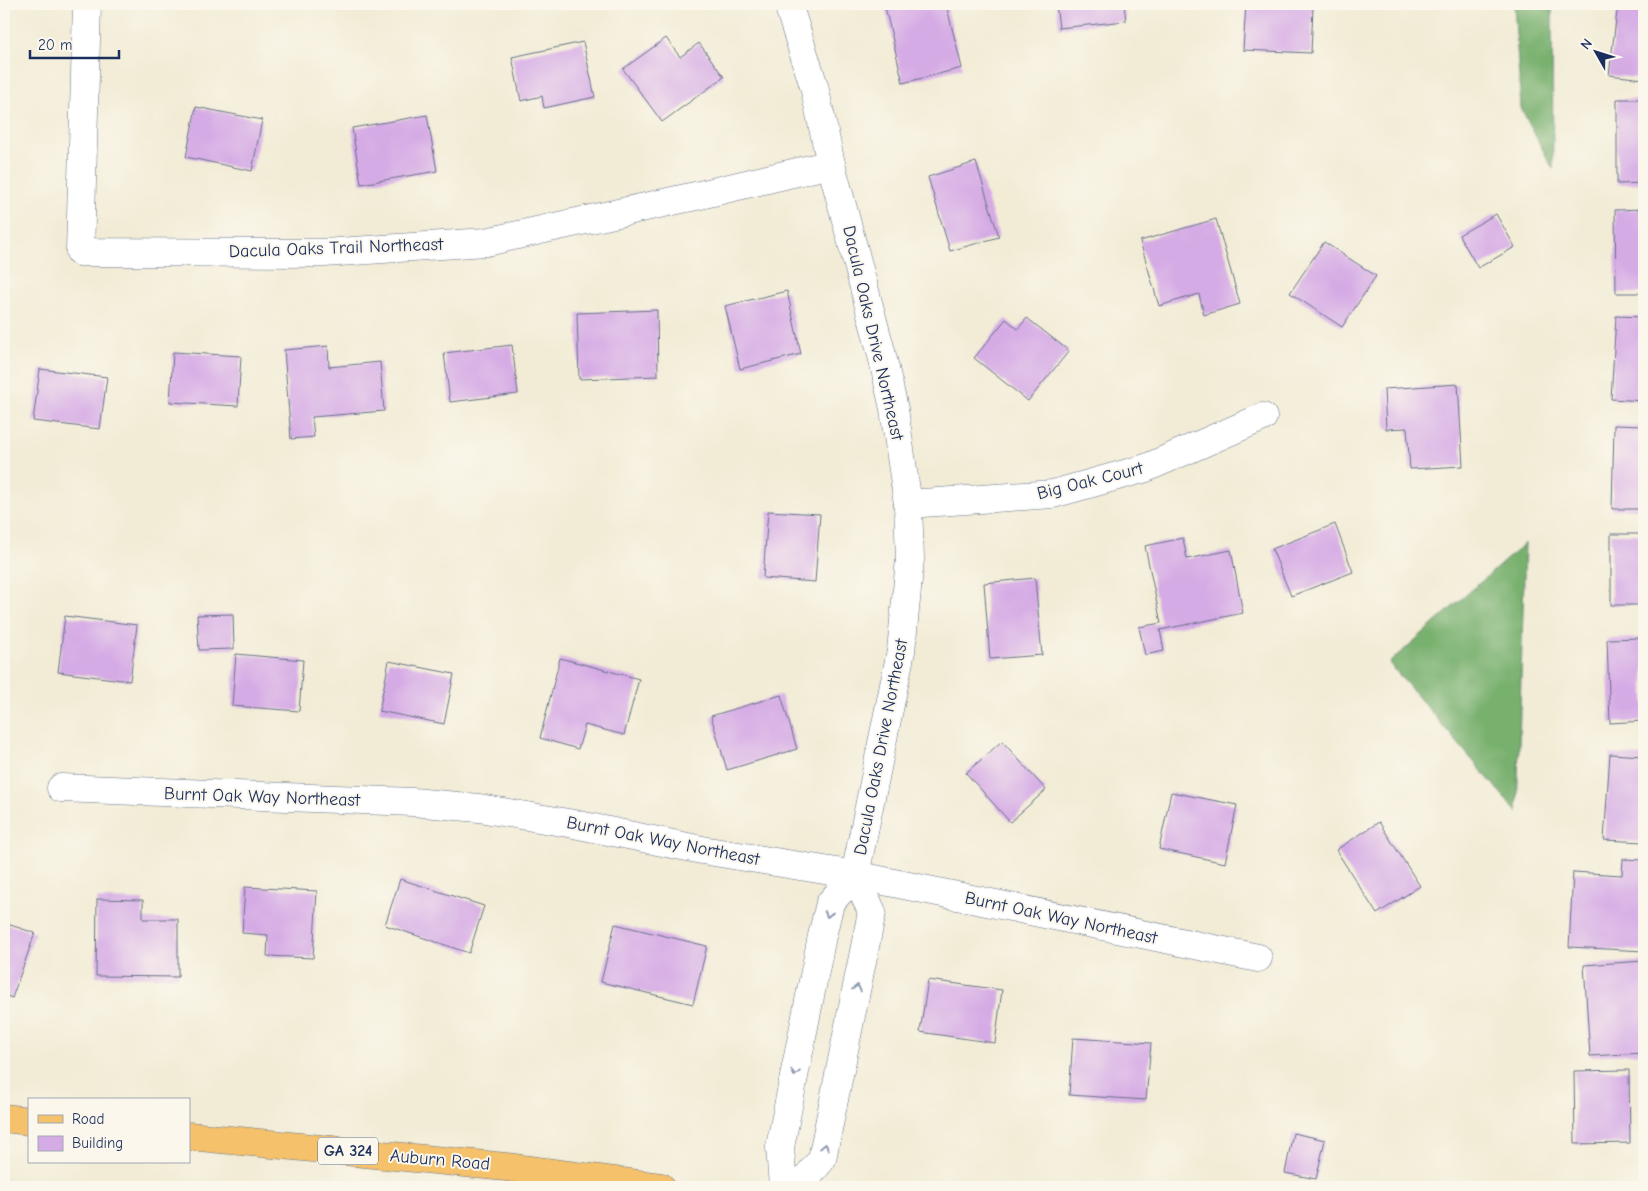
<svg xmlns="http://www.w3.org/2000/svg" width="1648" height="1191" font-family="'Comic Neue',sans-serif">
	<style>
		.forest { fill: #78b06e; stroke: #4a7066 }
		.building { fill: #d5abe5 }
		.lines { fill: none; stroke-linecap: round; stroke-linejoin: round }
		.minor-casing { stroke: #667188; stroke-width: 29 }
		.major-casing { stroke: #667188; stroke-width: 29 }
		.minor { stroke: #fff; stroke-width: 28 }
		.major { stroke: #f5c16b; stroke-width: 28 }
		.oneway { stroke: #8d97ae }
		.labels { text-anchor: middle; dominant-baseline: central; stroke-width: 4; stroke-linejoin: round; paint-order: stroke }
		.shield { fill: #fbf7ec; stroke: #5e6b89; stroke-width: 1 }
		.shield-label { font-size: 16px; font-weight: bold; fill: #1b2f5e }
		.street-label { font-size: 18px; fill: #1b2f5e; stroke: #fbf7ec }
	</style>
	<rect width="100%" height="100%" fill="#fbf7ec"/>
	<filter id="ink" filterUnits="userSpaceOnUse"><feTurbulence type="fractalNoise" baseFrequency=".02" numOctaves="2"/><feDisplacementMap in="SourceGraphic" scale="10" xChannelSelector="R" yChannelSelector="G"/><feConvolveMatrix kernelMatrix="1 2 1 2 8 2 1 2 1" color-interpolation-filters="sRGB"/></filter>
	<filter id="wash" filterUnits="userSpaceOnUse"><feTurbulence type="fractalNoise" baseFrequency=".0096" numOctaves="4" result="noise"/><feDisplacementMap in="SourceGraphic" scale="20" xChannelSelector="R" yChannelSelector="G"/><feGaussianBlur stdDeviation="1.12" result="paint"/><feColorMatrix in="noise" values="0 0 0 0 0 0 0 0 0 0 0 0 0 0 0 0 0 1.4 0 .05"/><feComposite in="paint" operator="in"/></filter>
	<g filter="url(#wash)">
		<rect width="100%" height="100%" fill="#f2ecd6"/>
		<g class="forest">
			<path d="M1514,4H1552L1553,169L1521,108Z"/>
			<path d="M1525,543L1517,812L1389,663Z"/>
		</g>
		<g id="blocks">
			<g class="building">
				<path d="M898,4H946L962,68L903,83L885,7Z"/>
				<path d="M1056,4H1124L1126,21L1059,28Z"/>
				<path d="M1246,4H1293V6L1313,7L1311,53L1243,50Z"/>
				<path d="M1618,4H1644V79L1609,75Z"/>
				<path d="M666,38L680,57L699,43L724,77L662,122L623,69Z"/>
				<path d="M583,42L595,97L544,108L542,96L521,101L512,57Z"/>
				<path d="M1617,99H1644V183L1617,184Z"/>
				<path d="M196,107L262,120L252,171L186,157Z"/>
				<path d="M427,115L437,171L361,184L352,128Z"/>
				<path d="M976,162L999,237L950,251L928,177Z"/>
				<path d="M1644,209V293H1616L1615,210Z"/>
				<path d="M1496,214L1515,247L1478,268L1459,235Z"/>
				<path d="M1216,219L1240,304L1204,315L1199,294L1159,306L1140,241Z"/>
				<path d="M1324,242L1376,276L1342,327L1290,293Z"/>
				<path d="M787,291L801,354L740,369L725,306Z"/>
				<path d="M657,310L658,376L579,379L577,313Z"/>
				<path d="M1616,316L1644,317V401L1611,399Z"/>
				<path d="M1027,318L1069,351L1028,401L974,358L1006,319L1018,329Z"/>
				<path d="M512,345L518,394L450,402L444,353Z"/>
				<path d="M328,346L329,367L380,362L384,411L312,417L314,437L291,439L284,350Z"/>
				<path d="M173,352L241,356L238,406L170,402Z"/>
				<path d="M40,369L107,377L100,429L33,421Z"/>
				<path d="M1458,384L1463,466L1410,469L1407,428L1386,429L1384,389Z"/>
				<path d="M1614,425L1644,426V509H1612Z"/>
				<path d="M768,511L820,514L815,582L763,578Z"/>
				<path d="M1335,524L1353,572L1291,596L1272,549Z"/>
				<rect x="1611" y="534" width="33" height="71"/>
				<path d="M1183,538L1187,559L1231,550L1243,613L1160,630L1164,651L1145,655L1139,627L1161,623L1145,546Z"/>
				<path d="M1035,578L1042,655L990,659L984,583Z"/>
				<path d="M233,614L234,649L199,650L197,615Z"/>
				<path d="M65,616L137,625L130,681L58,672Z"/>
				<path d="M1644,638V721L1610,723L1607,639Z"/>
				<path d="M236,654L303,660L299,711L232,706Z"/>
				<path d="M560,658L639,679L624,735L585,725L578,749L540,738Z"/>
				<path d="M389,661L454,674L444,724L379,711Z"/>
				<path d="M781,695L797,749L727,770L711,716Z"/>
				<path d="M1002,741L1046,790L1010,822L966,773Z"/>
				<path d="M1610,754L1644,756V842L1604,840Z"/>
				<path d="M1171,792L1237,805L1225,863L1159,849Z"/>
				<path d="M1379,822L1420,886L1377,914L1336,850Z"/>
				<path d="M1623,859L1644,860V951L1569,947L1573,872L1622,875Z"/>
				<path d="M400,879L484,906L469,953L385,925Z"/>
				<path d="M245,887L317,891L313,958L267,956L268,935L242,933Z"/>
				<path d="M97,899L143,900V919H178V977L96,976Z"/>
				<path d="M4,923L35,933L12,998L4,995Z"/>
				<path d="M615,924L707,946L693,1004L601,982Z"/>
				<path d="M1644,961V1053L1590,1056L1584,965Z"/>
				<path d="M928,980L1002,990L995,1043L920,1032Z"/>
				<path d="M1073,1038L1151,1043L1146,1100L1069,1095Z"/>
				<path d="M1629,1070L1630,1143L1575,1144L1574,1071Z"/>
				<path d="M1293,1133L1325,1140L1316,1179L1285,1173Z"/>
			</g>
		</g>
	</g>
	<g filter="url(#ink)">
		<use href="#blocks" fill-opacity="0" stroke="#667188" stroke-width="1"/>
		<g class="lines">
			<g class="minor-casing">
				<g id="minor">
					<path d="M87,4L80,252L324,253L486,242L700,195L831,164"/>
					<path d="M908,504L1053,494L1146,468L1263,417"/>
					<path d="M61,788L413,802L479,808L574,824L702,850L855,875L1258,958"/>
					<path d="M783,1187L780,1147L822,936L830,903L855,875L901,651L910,559L908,504L894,409L881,351L831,164L814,86L788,4"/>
					<path d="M799,1187L822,1159L872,912L855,875"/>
				</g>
			</g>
			<g class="major-casing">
				<g id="major">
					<path d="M4,1118L29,1121"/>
					<path d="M189,1136L506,1167L661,1187"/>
				</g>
			</g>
			<use href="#minor" class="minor"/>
			<use href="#major" class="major"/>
		</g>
		<defs><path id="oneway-chevron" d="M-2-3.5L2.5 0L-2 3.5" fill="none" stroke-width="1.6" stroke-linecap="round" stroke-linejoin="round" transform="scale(1.25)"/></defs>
		<g class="oneway">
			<use href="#oneway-chevron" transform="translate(828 914) rotate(104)"/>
			<use href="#oneway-chevron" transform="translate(857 988) rotate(-78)"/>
			<use href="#oneway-chevron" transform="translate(795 1073) rotate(101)"/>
			<use href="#oneway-chevron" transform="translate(825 1147) rotate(-78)"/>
		</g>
	</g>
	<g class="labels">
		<rect class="shield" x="318" y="1137.5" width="60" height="27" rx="4"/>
		<g class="shield-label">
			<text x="348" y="1151">GA 324</text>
		</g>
		<g class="street-label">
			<text transform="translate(336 248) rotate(-2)">Dacula Oaks Trail Northeast</text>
			<text transform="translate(873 333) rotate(77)">Dacula Oaks Drive Northeast</text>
			<text transform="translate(1090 481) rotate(-14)">Big Oak Court</text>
			<text transform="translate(881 747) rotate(-79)">Dacula Oaks Drive Northeast</text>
			<text transform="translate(262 797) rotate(2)">Burnt Oak Way Northeast</text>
			<text transform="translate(663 841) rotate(11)">Burnt Oak Way Northeast</text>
			<text transform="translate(1061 918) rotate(12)">Burnt Oak Way Northeast</text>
			<text transform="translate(440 1160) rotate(5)">Auburn Road</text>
		</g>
	</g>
	<rect width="1648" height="1191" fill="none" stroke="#fbf7ec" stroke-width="20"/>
	<rect x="28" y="1098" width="162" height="65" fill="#fbf7ec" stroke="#a1a7b3"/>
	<rect x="38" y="1115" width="25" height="8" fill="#f5c16b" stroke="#a1a7b3"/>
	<text x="72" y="1124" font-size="15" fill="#1b2f5e">Road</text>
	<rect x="38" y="1136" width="25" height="15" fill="#d5abe5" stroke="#a1a7b3"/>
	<text x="72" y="1148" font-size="15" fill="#1b2f5e">Building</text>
	<g transform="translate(1596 52) rotate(309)" stroke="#fbf7ec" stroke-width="4" paint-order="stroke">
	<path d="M0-4L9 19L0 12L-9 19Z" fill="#1b2f5e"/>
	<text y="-8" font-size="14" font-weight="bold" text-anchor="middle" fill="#1b2f5e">N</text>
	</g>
	<path d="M30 50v8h89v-8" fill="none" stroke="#1b2f5e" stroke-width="2.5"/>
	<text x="38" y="50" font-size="15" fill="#1b2f5e" stroke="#fbf7ec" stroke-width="4" paint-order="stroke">20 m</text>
</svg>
